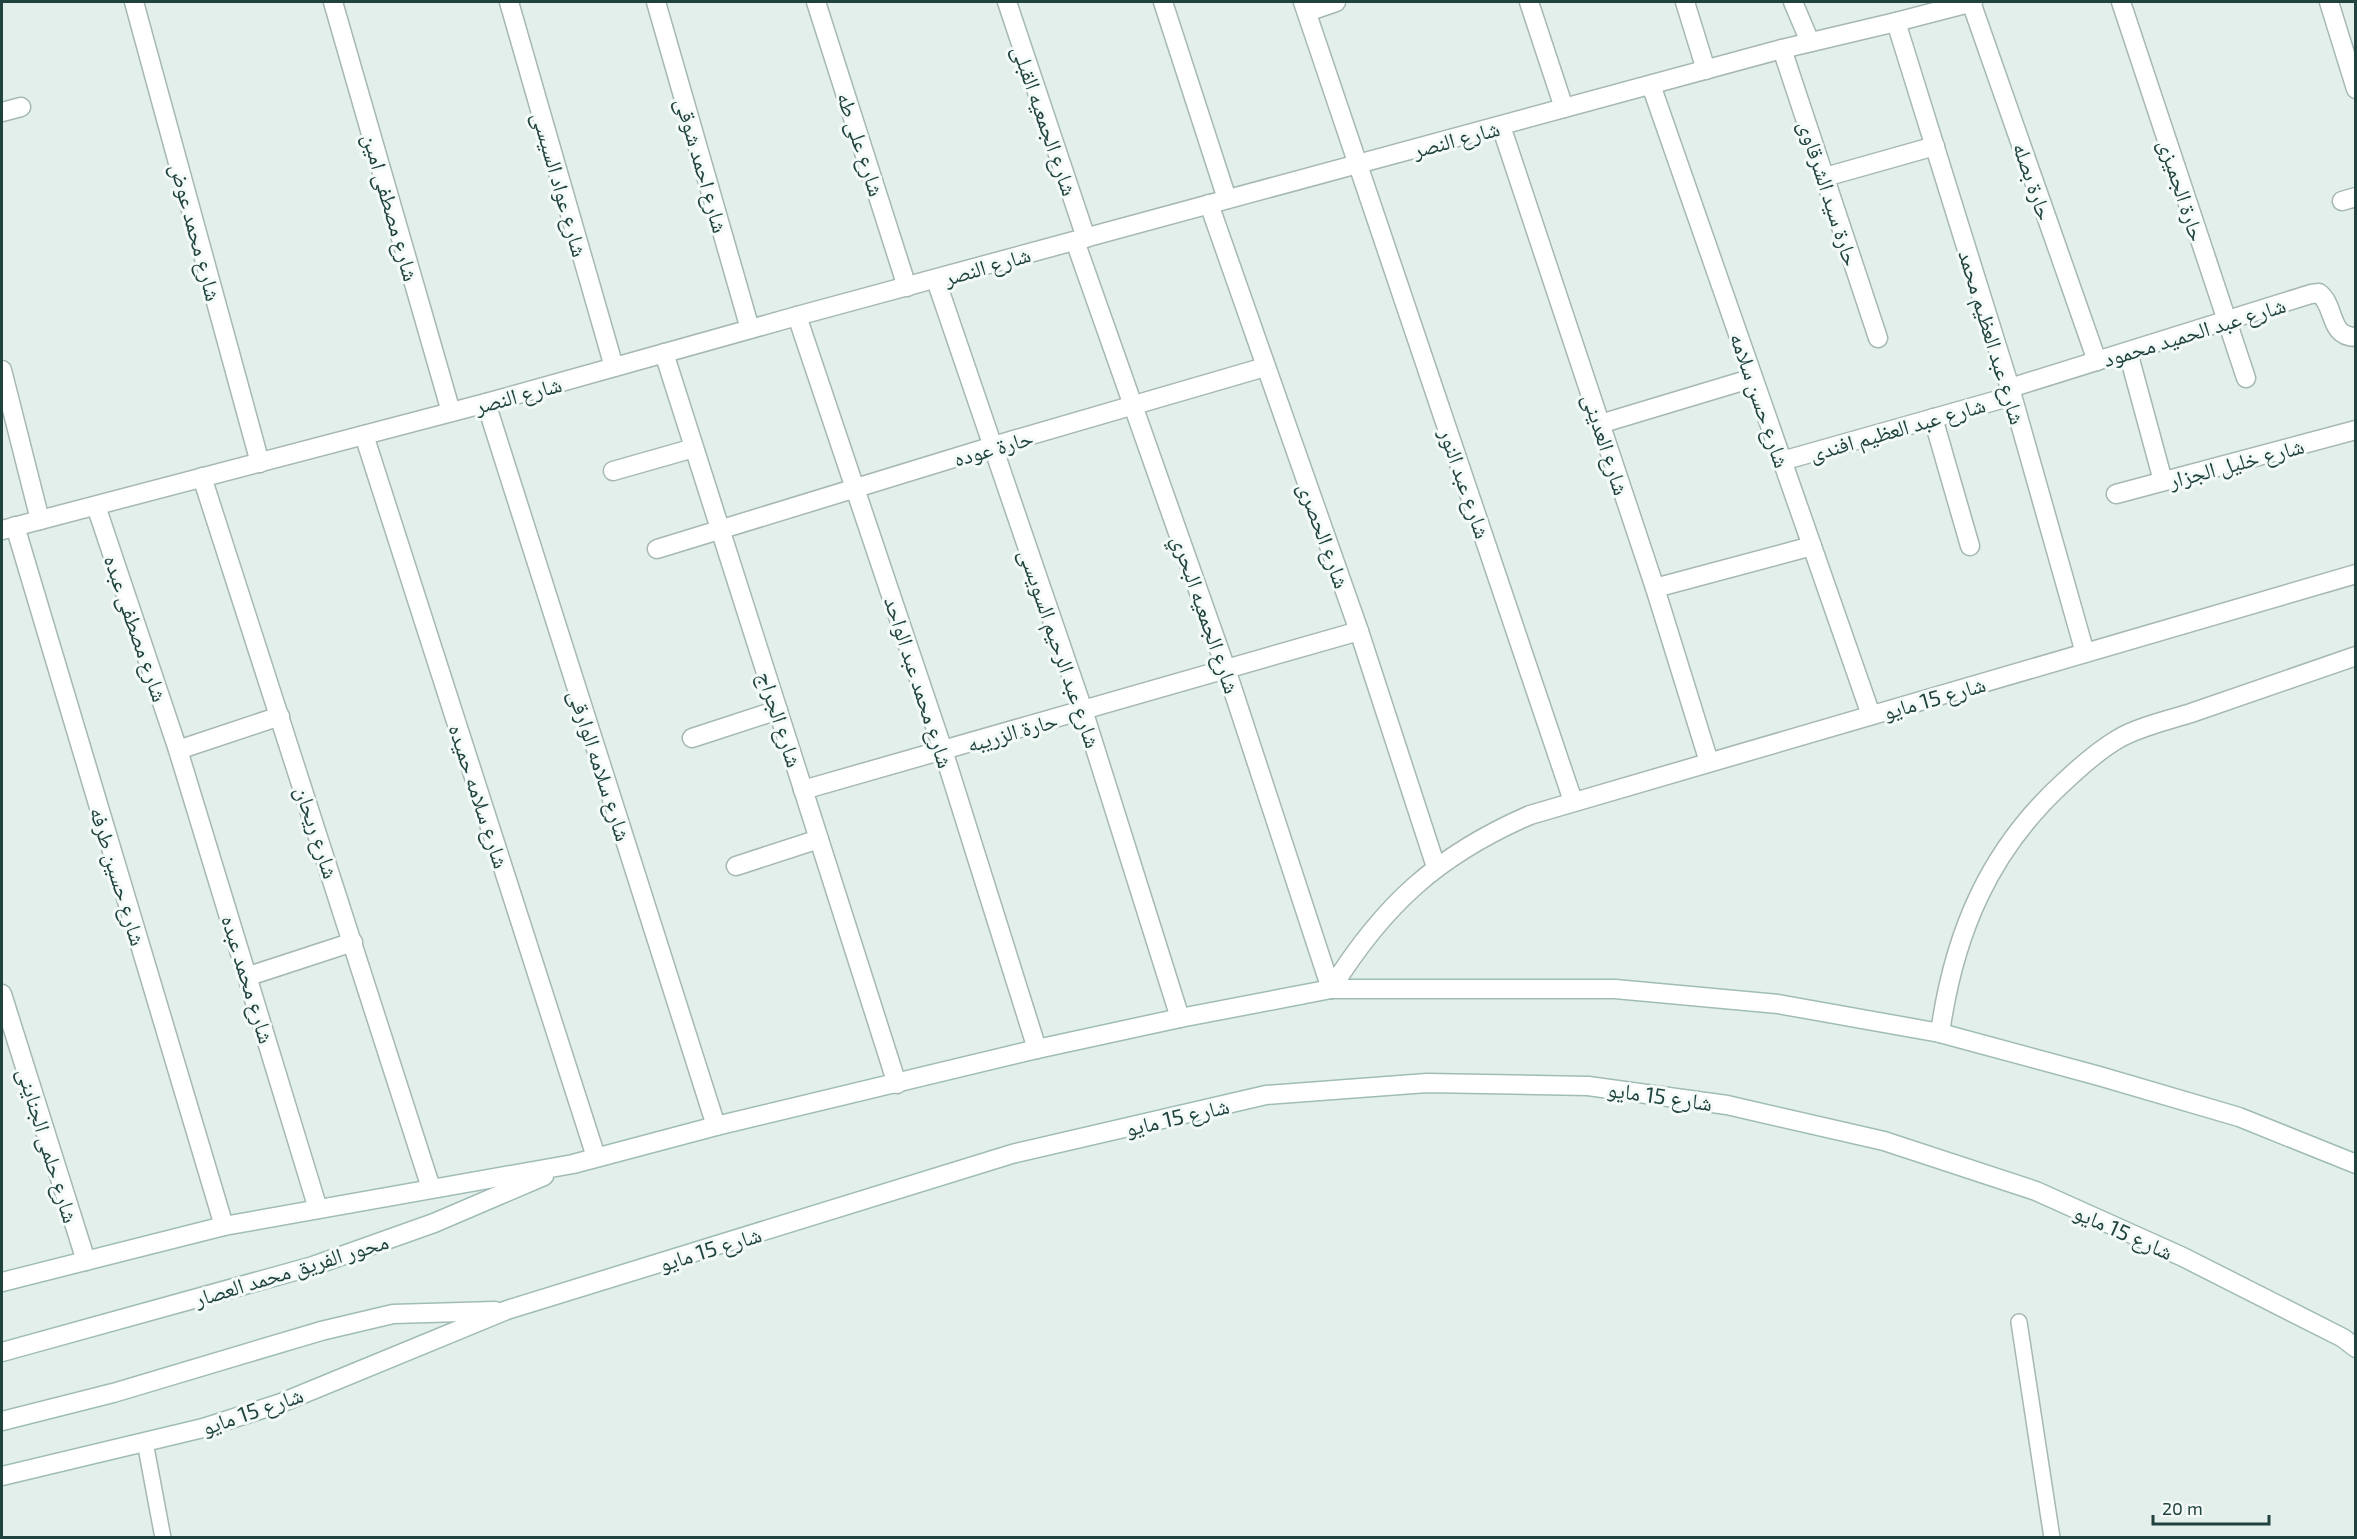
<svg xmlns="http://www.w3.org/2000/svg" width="2357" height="1539" font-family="'Exo 2','Noto Naskh Arabic',sans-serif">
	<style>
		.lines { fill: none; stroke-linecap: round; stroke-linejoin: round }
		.service-casing { stroke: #a5b8b4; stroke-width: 18 }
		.minor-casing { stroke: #a5b8b4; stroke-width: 21 }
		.secondary-casing { stroke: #a0bcb7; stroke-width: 21 }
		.service { stroke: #fff; stroke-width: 15 }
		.minor { stroke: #fff; stroke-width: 18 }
		.secondary { stroke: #fff; stroke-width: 18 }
		.labels { text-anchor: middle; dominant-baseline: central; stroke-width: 6; stroke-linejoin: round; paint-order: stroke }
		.street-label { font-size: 22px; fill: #20433f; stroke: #f4faf8 }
	</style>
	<rect width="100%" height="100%" fill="#e3efeb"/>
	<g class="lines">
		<g class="service-casing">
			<g id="service">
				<path d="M2019,1322L2052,1538"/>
				<path d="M145,1442L163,1538"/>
			</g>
		</g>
		<g class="minor-casing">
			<g id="minor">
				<path d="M134,2L260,463"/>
				<path d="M333,2L451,412"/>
				<path d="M509,2L614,367"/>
				<path d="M656,2L750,329"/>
				<path d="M816,2L907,287"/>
				<path d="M1007,2L1086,238"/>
				<path d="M1163,2L1227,199"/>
				<path d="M1303,2L1573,801"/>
				<path d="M1529,2L1564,108"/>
				<path d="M1685,2L1706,70"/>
				<path d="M1793,2L1810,42"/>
				<path d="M1971,2L2097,361"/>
				<path d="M2121,2L2246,378"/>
				<path d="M2329,2L2356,89"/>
				<path d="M1307,12L1336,2"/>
				<path d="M1896,22L2010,388L2085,653"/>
				<path d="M1782,49L1878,338"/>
				<path d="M1651,85L1871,715"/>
				<path d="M2,112L21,107"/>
				<path d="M1501,126L1655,588L1709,762"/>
				<path d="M1825,177L1935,146"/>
				<path d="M2342,201L2356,197"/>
				<path d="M1209,204L1359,631L1436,867"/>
				<path d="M1075,241L1226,669L1331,989"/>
				<path d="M936,280L1083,710L1180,1018"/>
				<path d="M797,316L943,750L1037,1049"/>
				<path d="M2128,352L2163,481"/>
				<path d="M664,353L897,1084"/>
				<path d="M2,370L40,520"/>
				<path d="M2010,388L2311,294L2319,293C2336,306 2328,337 2356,337"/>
				<path d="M486,403L716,1126"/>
				<path d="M1933,418L1970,546"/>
				<path d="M1600,424L1753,378"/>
				<path d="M364,435L596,1157"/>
				<path d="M1782,461L2012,396"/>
				<path d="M613,471L694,448"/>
				<path d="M202,477L431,1188"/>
				<path d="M2116,494L2356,430"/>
				<path d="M96,506L178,750L318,1209"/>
				<path d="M15,526L224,1226"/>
				<path d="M2,530L486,403L797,316L1782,49L1896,22L1973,2"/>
				<path d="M657,549L993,446L1265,367"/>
				<path d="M1655,588L1812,546"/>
				<path d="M692,738L778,710"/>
				<path d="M178,750L280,716"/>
				<path d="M803,790L1359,631"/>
				<path d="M736,866L819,839"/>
				<path d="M249,976L353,942"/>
				<path d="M1331,989C1384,904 1438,855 1530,815L2356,574"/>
				<path d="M2,994L86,1261"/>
				<path d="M1940,1033C1954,933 1989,850 2065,781C2081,766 2099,750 2118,739C2138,727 2169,720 2191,713C2246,694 2301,675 2356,656"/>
			</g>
		</g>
		<g class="secondary-casing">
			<g id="secondary">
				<path d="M2,1282L224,1226L573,1164L716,1126L1037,1049L1180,1018L1331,989H1615L1778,1004L1940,1033L2099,1076L2239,1117L2356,1164"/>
				<path d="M2,1352L313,1266L434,1223L544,1176"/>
				<path d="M2,1421L113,1393L321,1331L393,1314L495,1311"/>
				<path d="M2,1476L203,1428L281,1403L507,1310L1012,1154L1266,1095L1427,1083L1588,1086L1727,1105L1884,1141L2036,1191L2183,1257L2343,1338L2356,1348"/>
			</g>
		</g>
		<use href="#service" class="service"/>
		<use href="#minor" class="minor"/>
		<use href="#secondary" class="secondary"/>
	</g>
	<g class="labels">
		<g class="street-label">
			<text transform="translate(1046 120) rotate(71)">شارع الجمعيه القبلى</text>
			<text transform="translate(1456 138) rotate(-15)">شارع النصر</text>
			<text transform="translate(862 144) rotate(72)">شارع على طه</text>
			<text transform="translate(703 165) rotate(74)">شارع احمد شوقى</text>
			<text transform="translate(2034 181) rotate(71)">حارة بصله</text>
			<text transform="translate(561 184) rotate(74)">شارع عواد السيسى</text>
			<text transform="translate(2183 190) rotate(72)">حارة الجميزى</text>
			<text transform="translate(1830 193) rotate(72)">حارة سيد الشرقاوى</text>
			<text transform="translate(392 207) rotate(74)">شارع مصطفى امين</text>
			<text transform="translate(197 232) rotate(75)">شارع محمد عوض</text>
			<text transform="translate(987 265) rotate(-16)">شارع النصر</text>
			<text transform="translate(2194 331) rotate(-17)">شارع عبد الحميد محمود</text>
			<text transform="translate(1993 337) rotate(73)">شارع عبد العظيم محمد</text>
			<text transform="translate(518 394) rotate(-15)">شارع النصر</text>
			<text transform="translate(1761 400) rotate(71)">شارع حسن سلامه</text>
			<text transform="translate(1897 428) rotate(-16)">شارع عبد العظيم افندى</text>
			<text transform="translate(1607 444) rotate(72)">شارع العدينى</text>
			<text transform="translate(993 447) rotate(-16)">حارة عوده</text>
			<text transform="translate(2236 462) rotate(-15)">شارع خليل الجزار</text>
			<text transform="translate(1466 483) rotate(71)">شارع عبد النور</text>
			<text transform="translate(1325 535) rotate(70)">شارع الحصرى</text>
			<text transform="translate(1207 614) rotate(71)">شارع الجمعيه البحري</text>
			<text transform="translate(137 628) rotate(71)">شارع مصطفى عبده</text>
			<text transform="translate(1061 648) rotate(71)">شارع عبد الرحيم السويسى</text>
			<text transform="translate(920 682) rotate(72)">شارع محمد عبد الواحد</text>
			<text transform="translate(1934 697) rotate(-16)">شارع 15 مايو</text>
			<text transform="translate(781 719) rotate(72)">شارع الجراج</text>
			<text transform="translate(1012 731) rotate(-16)">حارة الزريبه</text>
			<text transform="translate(601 765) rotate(72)">شارع سلامه الوارقى</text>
			<text transform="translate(480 796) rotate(72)">شارع سلامه حميده</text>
			<text transform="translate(318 832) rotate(72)">شارع ريحان</text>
			<text transform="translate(119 876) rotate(73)">شارع حسين طرفه</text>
			<text transform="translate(249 979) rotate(73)">شارع محمد عبده</text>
			<text transform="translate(1660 1095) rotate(8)">شارع 15 مايو</text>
			<text transform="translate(1177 1116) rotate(-13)">شارع 15 مايو</text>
			<text transform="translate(49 1145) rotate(73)">شارع حلمى الجناينى</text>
			<text transform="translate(2124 1231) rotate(24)">شارع 15 مايو</text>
			<text transform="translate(710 1248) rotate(-17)">شارع 15 مايو</text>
			<text transform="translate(291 1269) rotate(-17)">محور الفريق محمد العصار</text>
			<text transform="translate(252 1410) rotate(-19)">شارع 15 مايو</text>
		</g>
	</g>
	<rect width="2357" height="1539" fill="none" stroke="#20433f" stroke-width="6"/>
	<path d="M2153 1515v9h116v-9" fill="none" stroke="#20433f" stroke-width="3"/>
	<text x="2162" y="1515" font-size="18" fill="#20433f" stroke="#f4faf8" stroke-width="4.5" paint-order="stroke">20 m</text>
</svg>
